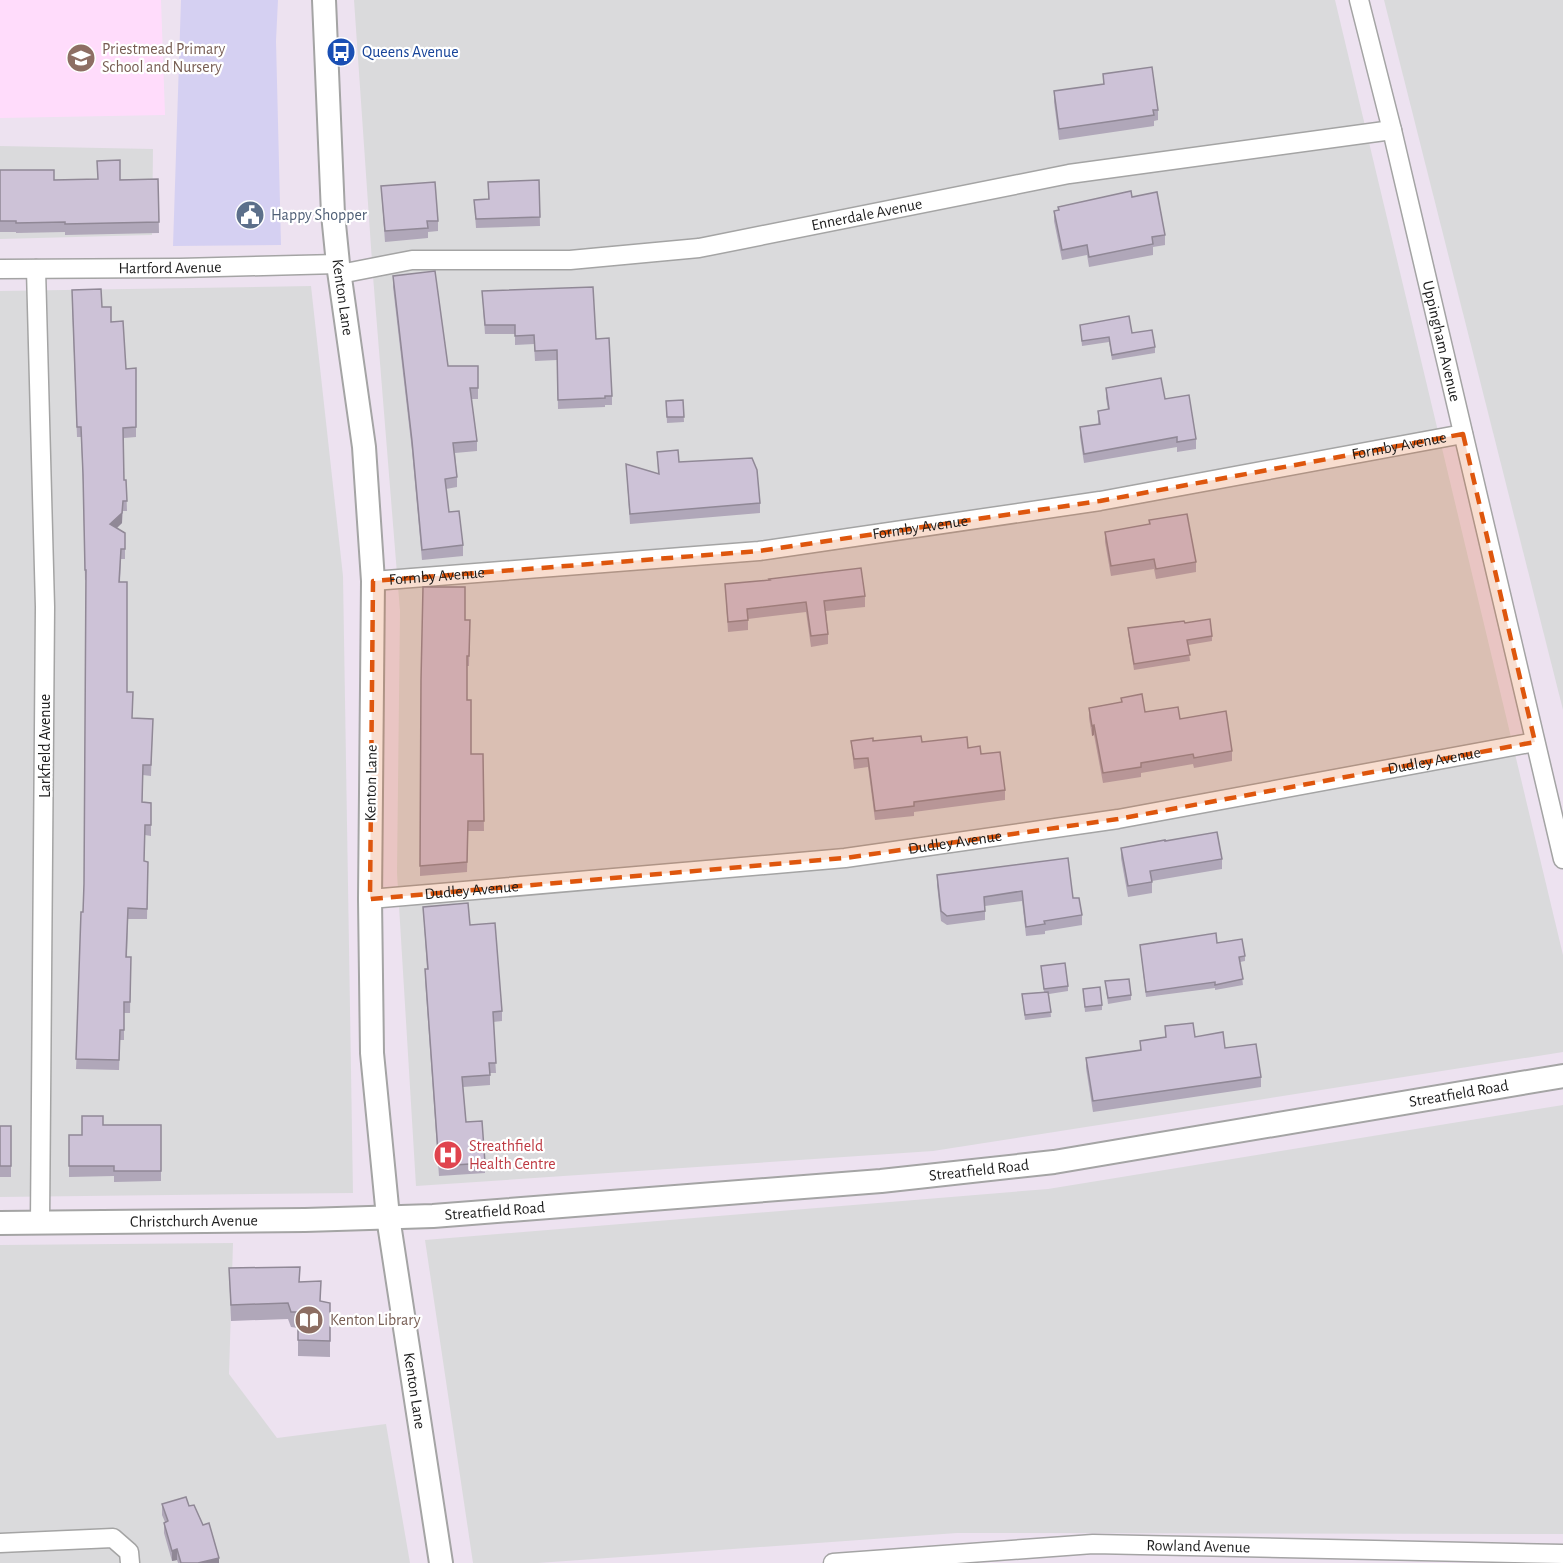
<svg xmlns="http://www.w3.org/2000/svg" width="1563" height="1563" font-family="'Alegreya Sans',sans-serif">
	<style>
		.residential { fill: #dadadc }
		.commercial { fill: #d5d0f2 }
		.education { fill: #ffdcfb }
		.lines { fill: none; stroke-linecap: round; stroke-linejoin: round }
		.minor-casing { stroke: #a4a4a4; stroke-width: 21 }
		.tertiary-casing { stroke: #a4a4a4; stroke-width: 26 }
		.minor { stroke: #fff; stroke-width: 18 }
		.tertiary { stroke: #fff; stroke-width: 22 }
		.wall { fill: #b0a7b9 }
		.shaded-wall { fill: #908896 }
		.building { fill: #cdc2d7; stroke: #908896; stroke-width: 1.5 }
		.marked { fill: #de560d; fill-opacity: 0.2; stroke: #de560d; stroke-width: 4.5; stroke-dasharray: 12 8; stroke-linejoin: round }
		.labels { text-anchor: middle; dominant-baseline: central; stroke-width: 4.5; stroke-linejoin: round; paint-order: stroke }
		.education-label { font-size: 16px; fill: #785e54; stroke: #fff; text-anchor: start }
		.transit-label { font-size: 16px; fill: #164399; stroke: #fff; text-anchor: start }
		.service-label { font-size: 16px; fill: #4e5e75; stroke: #fff; text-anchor: start }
		.street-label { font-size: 16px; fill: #1d1d1d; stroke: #fff }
		.health-label { font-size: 16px; fill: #be3a42; stroke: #fff; text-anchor: start }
	</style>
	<rect width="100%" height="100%" fill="#ede2f0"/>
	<g class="residential">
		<path d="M354,0H1335L1563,955V1052L933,1151L416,1186L397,873L400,611L373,276Z"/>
		<path d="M1384,0H1563V710Z"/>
		<path d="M0,146L153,149L152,235L0,239Z"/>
		<path d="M311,286L343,576L353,1193L0,1197V291Z"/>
		<path d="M1563,1105V1534L957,1533L538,1563H473L425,1240L1048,1189Z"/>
		<path d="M233,1243L229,1374L277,1438L386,1424L410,1563H0V1245Z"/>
	</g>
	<path class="commercial" d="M181,0H278L276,41L281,245L173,246Z"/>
	<path class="education" d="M0,0H161L165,115L0,118Z"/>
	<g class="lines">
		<g class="minor-casing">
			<g id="minor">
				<path id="s1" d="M1359,0L1392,130L1563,859"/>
				<path id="s2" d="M0,269L180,268L338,264"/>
				<path d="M36,269L45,607L40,1223"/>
				<path id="s3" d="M340,274L412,260H570L699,248L1069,174L1392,130"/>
				<path id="s4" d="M373,581L759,551L1100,501L1463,434"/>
				<path id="s5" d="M370,899L845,858L1118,819L1535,742"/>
				<path d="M0,1543L113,1538L129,1552L130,1563"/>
				<path id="s6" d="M833,1563L1093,1544L1563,1554"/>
			</g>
		</g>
		<g class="tertiary-casing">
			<g id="tertiary">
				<path id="s7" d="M324,0L333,214L338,264L364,447L373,581L370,899L372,1053L388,1217L441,1563"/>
				<path id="s8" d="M0,1223L305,1220L433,1216L881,1181L1054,1162L1563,1076"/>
			</g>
		</g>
		<use href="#minor" class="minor"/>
		<use href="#tertiary" class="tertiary"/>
	</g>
	<g class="wall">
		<path d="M1103,74L1158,110V120L1154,121V126L1059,140L1054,102V91L1103,85Z"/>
		<path d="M0,170L54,180L158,179L159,233L65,235V232L16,233V232H0Z"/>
		<path d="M539,180L540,226L476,228L474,200L488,199V182Z"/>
		<path d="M381,186L438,221V231L428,232V238L385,242Z"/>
		<path d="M1132,197L1165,235V245L1153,247V255L1089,267L1087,255L1062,260L1054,221V211L1058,210V207Z"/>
		<path d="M393,276L448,366H478V399H471L477,441V451L455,453L457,477V487L446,489L449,512L463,545V556L422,560L412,451L393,287Z"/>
		<path d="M482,291L596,339L612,396V405H605V407L558,409L557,360L535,361L534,344L515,345V334H485Z"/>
		<path d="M72,301L102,307L111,322L126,369L136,368V437L124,438V480H126L127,511H123L122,523L117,528L125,533V559H121L120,582L127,692L132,718L153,719L151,776L143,775L142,802L151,803V836L145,835L144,861L148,862L147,919H128L127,957H131L130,1013H124V1040H120L119,1070L76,1069L84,884L86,580H85L83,484L81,437H77Z"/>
		<path d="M1080,325L1132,333L1155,347V353L1112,360L1109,342L1082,346Z"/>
		<path d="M1106,388L1165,399L1196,439V449L1177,452V447L1084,463L1080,437V427L1098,425V411L1108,410L1106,398Z"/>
		<path d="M683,400L684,422L667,423L666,401Z"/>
		<path d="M657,452L760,503V513L630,524L626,464L658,474Z"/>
		<path d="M1149,520L1196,562V572L1156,579L1154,569L1111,576L1105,542V532L1149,524Z"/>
		<path d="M725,584L865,596V607L826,611L828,634V644L811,647L806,612L748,619V630L728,632Z"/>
		<path d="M465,620H470L469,666H467V700L471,754H483L484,831H468L467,872L420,876L421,680Z"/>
		<path d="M1185,623L1212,636V641L1188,645L1190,661L1134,670L1128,633V628Z"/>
		<path d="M1121,698L1145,712L1180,719L1232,751V761L1194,768L1193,764L1141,773V777L1103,783L1094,735L1092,736L1089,718V708L1121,702Z"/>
		<path d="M851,741L922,742L968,748L981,754L1005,790V800L914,812V816L875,820L868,767L854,769Z"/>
		<path d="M1165,841L1222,859V869L1152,881V893L1128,897L1121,858V848Z"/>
		<path d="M937,875L1073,898L1082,915V925L1045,931V934L1026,936L1022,901L985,906V920L947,925L941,921L937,885Z"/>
		<path d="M423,907L470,925L502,1011V1021L493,1022L496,1073H490V1085L463,1087L466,1122L485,1163V1173L439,1176L425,979V969H427Z"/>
		<path d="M1217,943L1245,956V961L1240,962L1243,985L1215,990V988L1146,997L1140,945Z"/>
		<path d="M1041,966L1068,986V991L1049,994L1051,1017L1025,1020L1022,994L1044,992Z"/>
		<path d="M1105,981L1131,995V1000L1108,1004Z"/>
		<path d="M1083,989L1102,1005V1010L1085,1012Z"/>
		<path d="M1165,1026L1225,1048L1261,1077V1087L1093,1112L1086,1068V1058L1140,1050V1041L1165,1037Z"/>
		<path d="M103,1125H161V1181L114,1182V1176L69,1177V1135H82Z"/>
		<rect x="0" y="1126" width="11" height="51"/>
		<path d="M229,1268L300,1282L321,1301L330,1303V1357L298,1356V1328L291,1327L288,1319L231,1321Z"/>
		<path d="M162,1504L189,1506L219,1563H178L177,1560L172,1561L164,1533V1523L165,1522L162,1515Z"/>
	</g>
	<g class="shaded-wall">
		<path d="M122,513V523L110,534V524Z"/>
		<path d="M1094,725V735L1092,736V726Z"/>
		<path d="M177,1549V1560L172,1561V1551Z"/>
		<path d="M219,1558V1563H198Z"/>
	</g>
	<g class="building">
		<path d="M1152,67L1158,110H1153L1154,115L1059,129L1054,91L1104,84L1103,74Z"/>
		<path d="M120,160V180L158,179L159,222L65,224V222L16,223V221H0V170H54V180L98,179L97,161Z"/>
		<path d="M539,180L540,217L476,219L474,200L489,199L488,182Z"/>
		<path d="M435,182L438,221H427L428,228L385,231L381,186Z"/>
		<path d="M1131,191L1132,197L1157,192L1165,235L1152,237L1153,244L1089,257L1087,245L1062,250L1054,211L1059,210L1058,207Z"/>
		<path d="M435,271L448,366H478V388H470L477,441L453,443L457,477L445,479L449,512L459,511L463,545L422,550L412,441L393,276Z"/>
		<path d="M593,287L596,339L609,338L612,396H605V398L558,400L557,350L535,351L534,335L515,336V325H485L482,291Z"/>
		<path d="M101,289L102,307H111V322L123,321L126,369L136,368V427L123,428L124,480H126L127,501H123L122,513L110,524L125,533V549H121L119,582H127V692H133L132,718L153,719L151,765H143L142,802L151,803V825H145L144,861L148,862L147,909L128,908L126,957H131L130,1002H124V1030H120L119,1060L76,1059L81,912H83L84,884L86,570H85L83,474L81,427H77L72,290Z"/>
		<path d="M1129,316L1132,333L1152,330L1155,347L1112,355L1109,337L1082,341L1080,325Z"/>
		<path d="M1161,378L1165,399L1189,395L1196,439L1177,442V437L1084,454L1080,427L1100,424L1098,411L1109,409L1106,388Z"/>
		<path d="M683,400L684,417H667L666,401Z"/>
		<path d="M678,450L679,462L752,458L757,470L760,503L630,514L626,464L659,474L657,452Z"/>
		<path d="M1187,514L1196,562L1156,569L1154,559L1111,566L1105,532L1150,524L1149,520Z"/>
		<path d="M861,568L865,596L824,601L828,634L811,636L806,602L747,609L748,620L728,622L725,584L770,580L769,579Z"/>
		<path d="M423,587H465V620H470L469,656H467V700H471V754H483L484,821H468L467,862L420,866L421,680Z"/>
		<path d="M1210,619L1212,636L1187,640L1190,655L1134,664L1128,628L1184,621L1185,623Z"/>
		<path d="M1142,694L1145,712L1178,707L1180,719L1226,711L1232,751L1194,758L1193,754L1141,763V767L1103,773L1094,725L1092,726L1089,708L1122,702L1121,698Z"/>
		<path d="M921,736L922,742L967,737L968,748L980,746L981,754L1000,752L1005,790L914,802V806L875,811L868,758L854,759L851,741L873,738V741Z"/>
		<path d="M1217,832L1222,859L1150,871L1152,882L1128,886L1121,848L1165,840V841Z"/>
		<path d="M1068,858L1073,898H1079L1082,915L1044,921L1045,924L1026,927L1022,891L984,897L985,911L947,916L941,911L937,875Z"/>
		<path d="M468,903L470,925L495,923L502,1011L493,1012L496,1063H489L490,1075L462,1077L466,1122L482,1121L485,1163L439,1166L425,969H428L423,907Z"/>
		<path d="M1216,933L1217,943L1242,939L1245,956L1239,957L1243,979L1215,985V982L1146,992L1140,945Z"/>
		<path d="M1065,963L1068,986L1044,989L1041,966Z"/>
		<path d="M1129,979L1131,995L1108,998L1105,981Z"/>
		<path d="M1100,987L1102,1005L1085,1007L1083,989Z"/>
		<path d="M1048,992L1051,1012L1025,1015L1022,994Z"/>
		<path d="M1193,1023L1195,1037L1223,1032L1225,1048L1256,1044L1261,1077L1093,1101L1086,1058L1141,1050L1140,1041L1166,1037L1165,1026Z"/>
		<path d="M82,1116H103V1125H161V1171H114V1166H69V1135H82Z"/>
		<rect x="0" y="1126" width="11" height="40"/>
		<path d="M300,1267L299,1282L321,1281L320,1301L330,1303V1341L298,1340V1312H291L288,1303L231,1305L229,1268Z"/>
		<path d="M186,1497L189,1506L194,1505L203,1525L209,1523L219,1558L198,1563H181L177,1549L172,1551L164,1523L168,1521L162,1504Z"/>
	</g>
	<path class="marked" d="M1463,434L1535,742L1118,819L845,858L370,899L373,581L759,551L1100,501Z"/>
	<defs>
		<g id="bus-disc" transform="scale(1.5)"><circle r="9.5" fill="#1a4fb4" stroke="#fff"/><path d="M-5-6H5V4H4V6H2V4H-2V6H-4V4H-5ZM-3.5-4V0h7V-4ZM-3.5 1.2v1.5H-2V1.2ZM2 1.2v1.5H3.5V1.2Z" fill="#fff"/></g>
		<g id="school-disc" transform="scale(1.5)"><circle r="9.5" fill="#8d6e63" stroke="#fff"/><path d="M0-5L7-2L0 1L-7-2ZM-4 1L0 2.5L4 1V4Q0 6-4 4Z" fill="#fff"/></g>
		<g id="civic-disc" transform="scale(1.5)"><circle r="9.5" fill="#5c6f8a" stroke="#fff"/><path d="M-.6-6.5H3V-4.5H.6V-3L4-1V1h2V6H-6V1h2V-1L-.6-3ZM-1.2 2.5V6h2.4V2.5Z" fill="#fff"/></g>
		<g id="hospital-disc" transform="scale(1.5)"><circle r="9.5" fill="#e0444e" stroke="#fff"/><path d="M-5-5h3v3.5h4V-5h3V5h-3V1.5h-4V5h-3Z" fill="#fff"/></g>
		<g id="library-disc" transform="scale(1.5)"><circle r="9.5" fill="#8d6e63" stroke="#fff"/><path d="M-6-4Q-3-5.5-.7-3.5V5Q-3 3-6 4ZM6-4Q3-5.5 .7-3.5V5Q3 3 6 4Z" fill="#fff"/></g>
	</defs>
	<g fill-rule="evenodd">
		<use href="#bus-disc" x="341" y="52"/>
		<use href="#school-disc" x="81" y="58"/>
		<use href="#civic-disc" x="250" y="215"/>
		<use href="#hospital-disc" x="448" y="1155"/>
		<use href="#library-disc" x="309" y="1320"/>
	</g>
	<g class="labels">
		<g class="education-label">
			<text x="102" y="49">Priestmead Primary<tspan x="102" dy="18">School and Nursery</tspan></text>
			<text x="330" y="1320">Kenton Library</text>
		</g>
		<g class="transit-label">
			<text x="362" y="52">Queens Avenue</text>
		</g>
		<g class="service-label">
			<text x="271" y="215">Happy Shopper</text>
		</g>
		<g class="street-label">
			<text stroke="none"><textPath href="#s3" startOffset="532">Ennerdale Avenue</textPath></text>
			<text stroke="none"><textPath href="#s2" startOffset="170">Hartford Avenue</textPath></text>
			<text stroke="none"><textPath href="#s7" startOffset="298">Kenton Lane</textPath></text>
			<text stroke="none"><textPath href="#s1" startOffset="351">Uppingham Avenue</textPath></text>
			<text stroke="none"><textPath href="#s4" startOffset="1036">Formby Avenue</textPath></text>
			<text stroke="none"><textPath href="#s4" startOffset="550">Formby Avenue</textPath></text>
			<text stroke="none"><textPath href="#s4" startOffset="64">Formby Avenue</textPath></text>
			<text transform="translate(45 746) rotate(-90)">Larkfield Avenue</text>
			<text stroke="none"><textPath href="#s5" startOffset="1074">Dudley Avenue</textPath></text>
			<text transform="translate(371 783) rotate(-89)">Kenton Lane</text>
			<text stroke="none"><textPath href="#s5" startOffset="588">Dudley Avenue</textPath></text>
			<text stroke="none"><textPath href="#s5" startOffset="102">Dudley Avenue</textPath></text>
			<text stroke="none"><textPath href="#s8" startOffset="1467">Streatfield Road</textPath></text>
			<text stroke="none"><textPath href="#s8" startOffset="981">Streatfield Road</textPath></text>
			<text stroke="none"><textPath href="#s8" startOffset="495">Streatfield Road</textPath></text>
			<text stroke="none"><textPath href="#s8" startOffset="194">Christchurch Avenue</textPath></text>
			<text stroke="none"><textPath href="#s7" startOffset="1396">Kenton Lane</textPath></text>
			<text stroke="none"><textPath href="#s6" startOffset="366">Rowland Avenue</textPath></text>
		</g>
		<g class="health-label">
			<text x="469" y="1146">Streathfield<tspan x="469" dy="18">Health Centre</tspan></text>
		</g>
	</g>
</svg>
